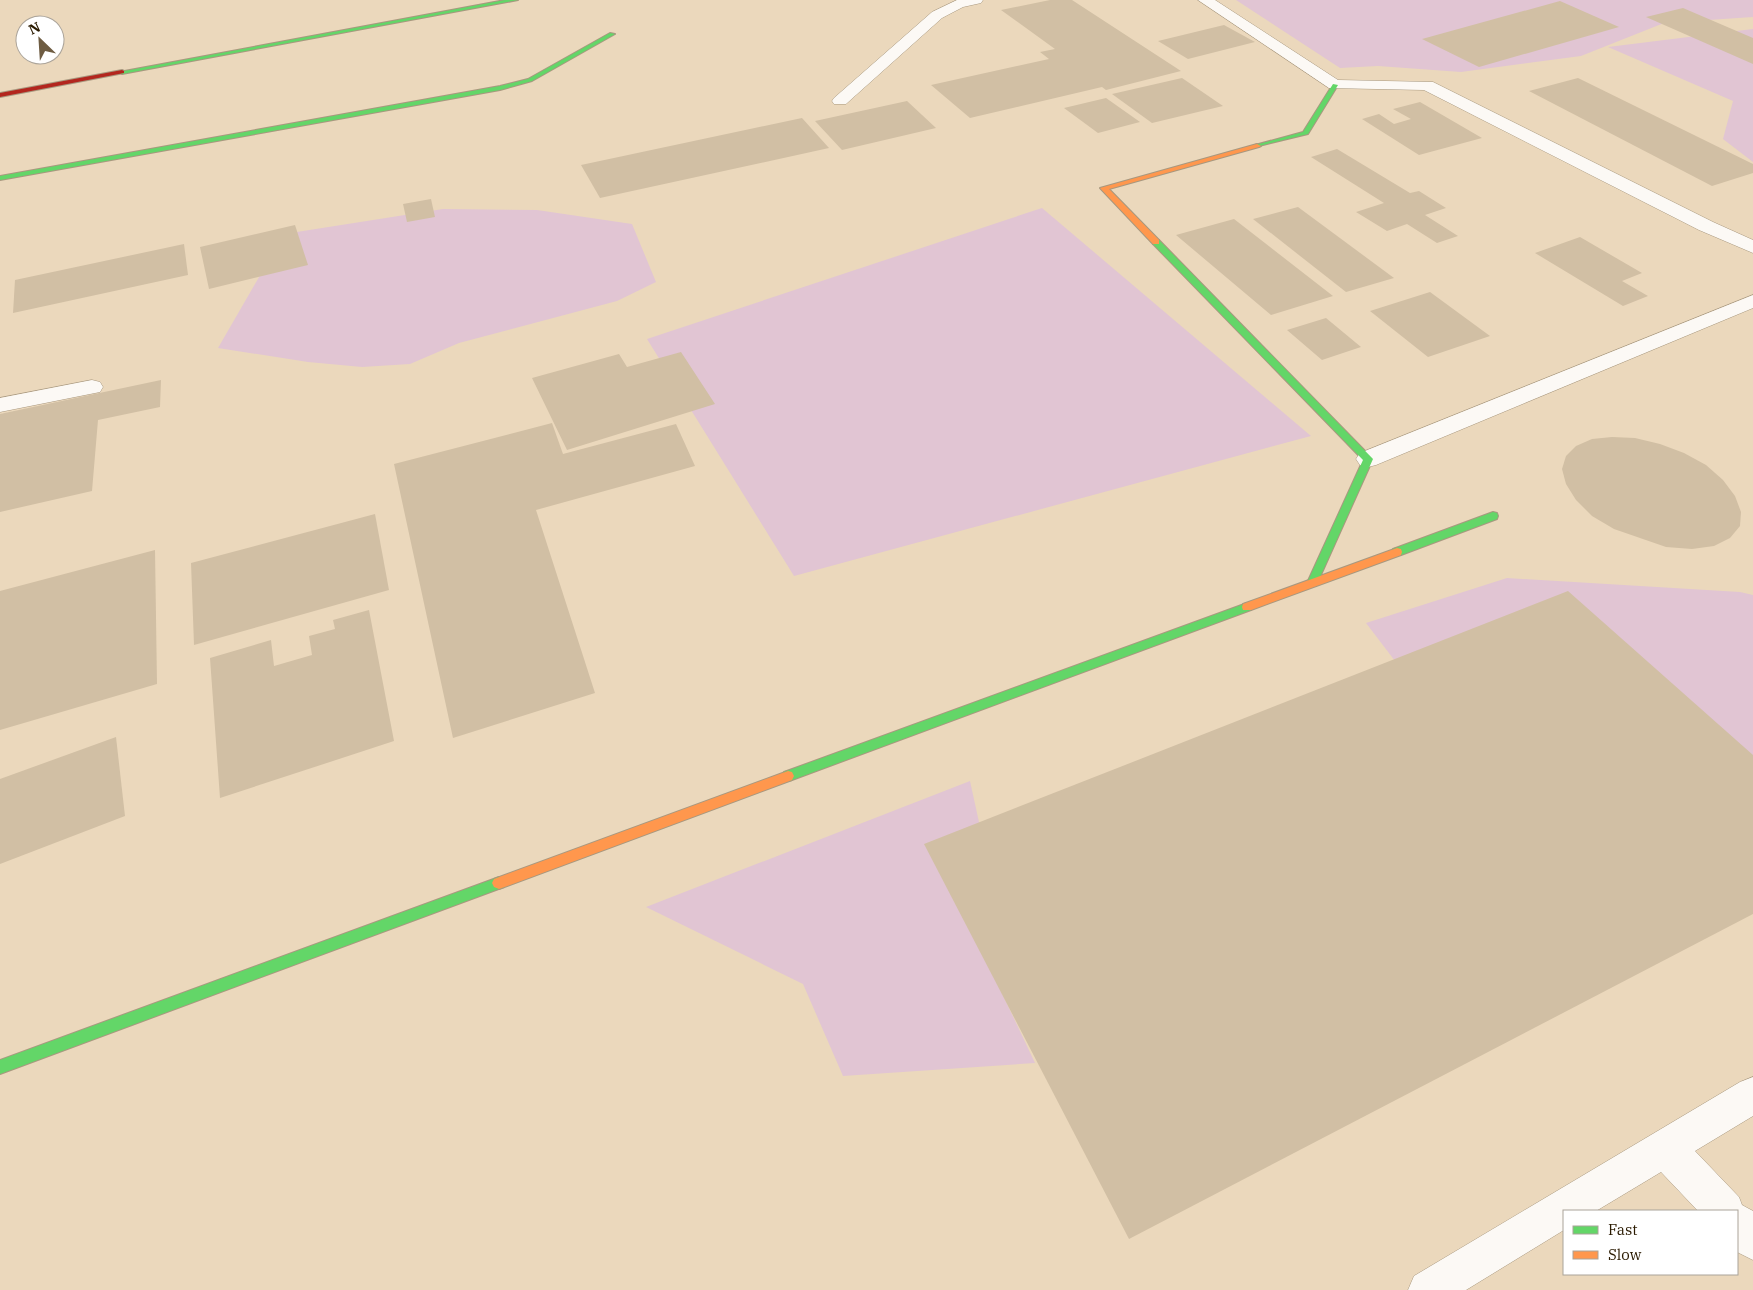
<svg xmlns="http://www.w3.org/2000/svg" width="1753" height="1290" font-family="'IBM Plex Serif',serif">
	<style>
		.green { fill: #e1c5d3 }
		.building { fill: #d1bfa4 }
		.lines { fill: none; stroke-linecap: round; stroke-linejoin: round }
		.street-casing { stroke: #a8987f; stroke-width: 1 }
		.fast-casing { stroke: #a8987f; stroke-width: 2 }
		.slow-casing { stroke: #a8987f; stroke-width: 2 }
		.jam-casing { stroke: #a8987f; stroke-width: 2 }
		.street { fill: #fcf9f5; fill-rule: evenodd }
		.fast { fill: #63d668; fill-rule: evenodd }
		.slow { fill: #ff974d; fill-rule: evenodd }
		.jam { fill: #b3261e; fill-rule: evenodd }
	</style>
	<rect width="100%" height="100%" fill="#ebd8bc"/>
	<g class="green">
		<path d="M1236,0H1753V17L1664,23L1581,56L1461,72L1378,66L1340,68Z"/>
		<path d="M1753,29V162L1723,139L1733,101L1608,47Z"/>
		<path d="M1042,208L1311,436L794,576L647,339Z"/>
		<path d="M443,209L537,210L632,224L656,282L617,301L459,343L410,364L362,367L308,362L218,348L284,234Z"/>
		<path d="M1507,578L1740,592L1753,595V791L1511,813L1366,623Z"/>
		<path d="M970,781L984,845L991,970L1035,1063L843,1076L803,984L646,907Z"/>
	</g>
	<g class="building">
		<path d="M1050,0H1072L1181,71L1106,90L1102,87L970,118L931,85L1049,59L1040,52L1055,49L1001,10Z"/>
		<path d="M1560,1L1619,27L1479,67L1422,39Z"/>
		<path d="M1683,8L1753,38V64L1646,17Z"/>
		<path d="M1224,25L1255,42L1188,59L1158,41Z"/>
		<path d="M1182,78L1223,106L1152,123L1112,94Z"/>
		<path d="M1578,78L1753,164V173L1712,186L1529,91Z"/>
		<path d="M1106,98L1140,122L1098,133L1064,108Z"/>
		<path d="M907,101L936,128L842,150L815,121Z"/>
		<path d="M1420,102L1482,138L1419,155L1362,119L1379,114L1394,124L1411,119L1393,109Z"/>
		<path d="M802,118L829,148L600,198L581,165Z"/>
		<path d="M1337,149L1410,193L1419,191L1446,208L1425,215L1458,236L1437,243L1407,224L1387,231L1356,212L1384,203L1311,157Z"/>
		<path d="M431,199L435,217L407,222L403,204Z"/>
		<path d="M1298,207L1394,278L1346,292L1253,219Z"/>
		<path d="M1234,219L1333,296L1271,315L1176,235Z"/>
		<path d="M295,225L308,265L209,289L200,247Z"/>
		<path d="M1580,237L1642,273L1622,281L1648,296L1623,306L1535,253Z"/>
		<path d="M184,244L188,275L13,313L15,280Z"/>
		<path d="M1430,292L1490,336L1428,357L1370,311Z"/>
		<path d="M1326,318L1361,347L1322,360L1287,330Z"/>
		<path d="M681,352L715,404L567,450L532,378L619,354L627,367Z"/>
		<path d="M161,380L160,407L98,420L92,491L0,512V414Z"/>
		<path d="M552,423L563,454L676,424L695,466L536,510L595,693L453,738L394,464Z"/>
		<path d="M1612,437L1635,438L1660,444L1684,453L1706,465L1723,480L1735,496L1741,512L1740,526L1730,538L1714,546L1692,549L1666,547L1614,529L1592,516L1576,500L1566,484L1562,469L1566,456L1576,446L1592,439Z"/>
		<path d="M375,514L389,590L194,645L191,563Z"/>
		<path d="M155,550L157,684L0,730V591Z"/>
		<path d="M1568,591L1753,755V914L1129,1239L924,844Z"/>
		<path d="M369,610L394,741L220,798L210,658L271,640L274,666L312,655L309,636L335,629L333,620Z"/>
		<path d="M116,737L125,816L0,864V779Z"/>
	</g>
	<g class="lines">
		<g class="street-casing">
			<g id="street">
				<path d="M957,0H983L981,3L963,7L942,18L846,104H834L832,101L834,98L932,12Z"/>
				<path d="M1198,0H1215L1338,80L1433,82L1713,222L1753,240V253L1699,230L1424,90L1329,88Z"/>
				<path d="M1753,295V308L1376,465L1368,467L1360,465L1356,459L1360,453Z"/>
				<path d="M92,380L100,382L103,387L100,392L0,412V398Z"/>
				<path d="M1753,1077V1116L1695,1151L1739,1197L1742,1205L1753,1211V1260L1737,1252V1211H1698L1661,1172L1596,1211H1564V1230L1466,1290H1408L1414,1276L1740,1082Z"/>
			</g>
		</g>
		<g class="fast-casing">
			<g id="fast">
				<path d="M505,0H518L122,74L119,72Z"/>
				<path d="M610,33L615,34L532,81L500,90L0,180V176L500,86L528,79Z"/>
				<path d="M1333,84L1338,85L1308,134L1255,147V145L1303,132Z"/>
				<path d="M1153,240H1159L1373,459L1316,586H1308L1307,583L1363,460L1153,244Z"/>
				<path d="M1493,512L1497,513L1498,516L1497,519L1401,555H1393L1392,552L1393,549Z"/>
				<path d="M1247,603L1252,607L1251,610L792,780L788,781L784,780L782,776L784,772Z"/>
				<path d="M499,877L504,879L506,883L504,887L0,1074V1060Z"/>
			</g>
		</g>
		<g class="slow-casing">
			<g id="slow">
				<path d="M1257,144L1261,146L1259,147L1109,189L1159,240V244H1153L1100,188Z"/>
				<path d="M1397,548L1401,549L1402,552L1401,555L1251,610H1243L1242,607L1243,604Z"/>
				<path d="M788,771L792,772L794,776L792,780L499,889L494,887L492,883L494,879Z"/>
			</g>
		</g>
		<g class="jam-casing">
			<path id="jam" d="M122,70L124,71V73L0,97V93Z"/>
		</g>
		<use href="#street" class="street"/>
		<use href="#fast" class="fast"/>
		<use href="#slow" class="slow"/>
		<use href="#jam" class="jam"/>
	</g>
	<rect x="1563" y="1210" width="175" height="65" fill="#ffffff" stroke="#aaa399"/>
	<rect x="1573" y="1226" width="25" height="8" fill="#63d668" stroke="#aaa399"/>
	<text x="1608" y="1235" font-size="15" fill="#2a1a00">Fast</text>
	<rect x="1573" y="1251" width="25" height="8" fill="#ff974d" stroke="#aaa399"/>
	<text x="1608" y="1260" font-size="15" fill="#2a1a00">Slow</text>
	<g transform="translate(40 40) rotate(335)"><circle r="24" fill="#ffffff" stroke="#aaa399"/>
	<path d="M0-4L9 19L0 12L-9 19Z" fill="#6e5c42"/>
	<text y="-8" font-size="14" font-weight="bold" text-anchor="middle" fill="#2a1a00">N</text>
	</g>
</svg>
